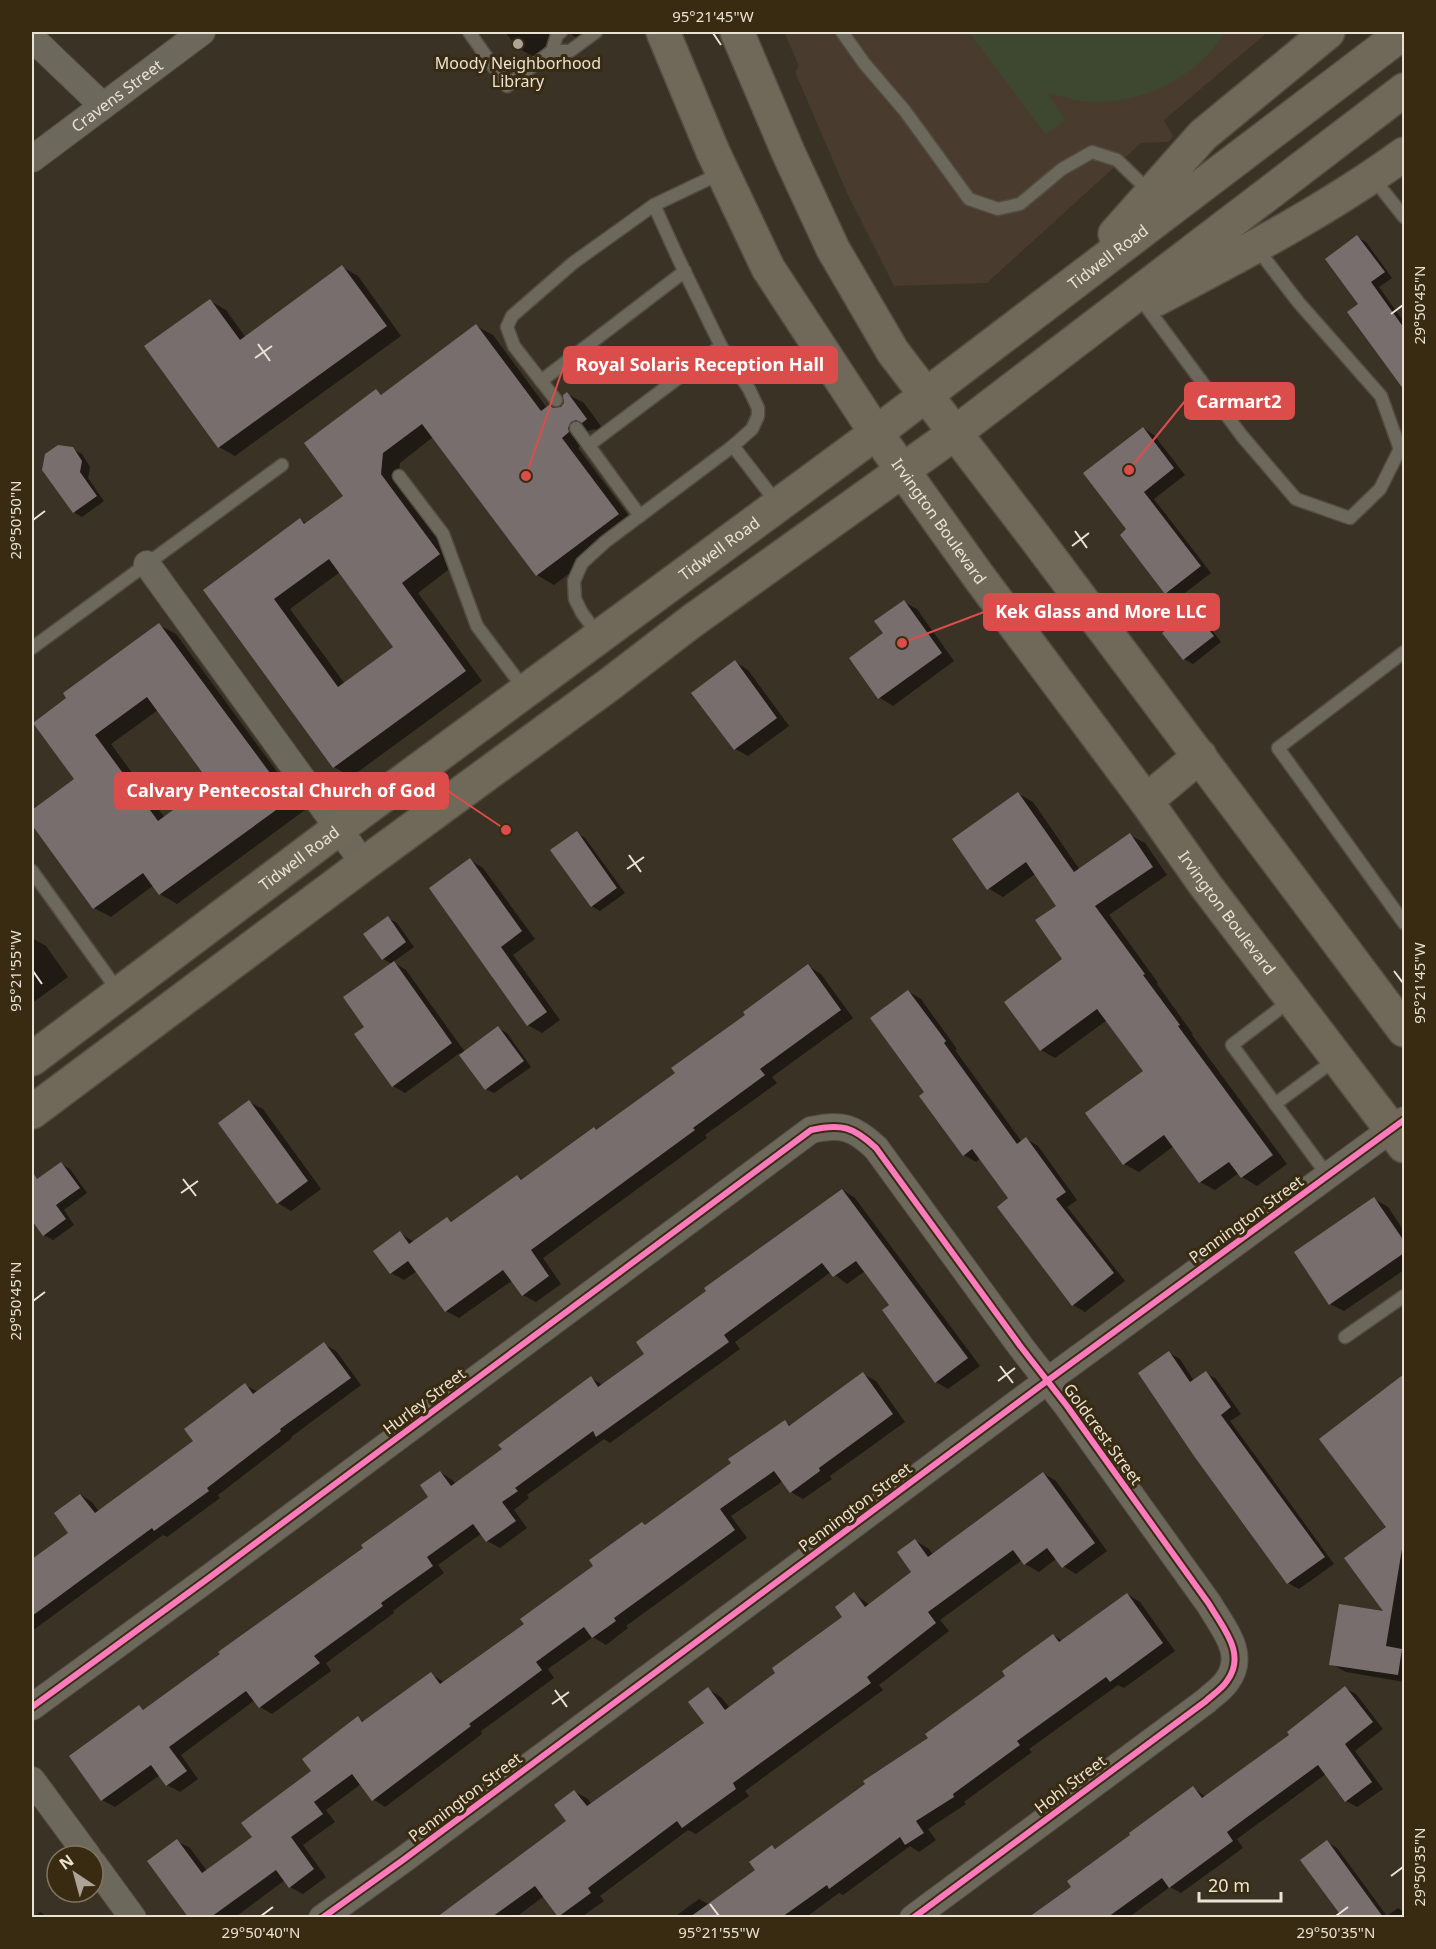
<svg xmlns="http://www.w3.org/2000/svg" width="1436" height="1949" font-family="'Noto Sans',sans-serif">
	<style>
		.education { fill: #493b2e }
		.green { fill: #3e4730 }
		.shadow { fill: #0007; fill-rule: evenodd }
		.building { fill: #796e6e; fill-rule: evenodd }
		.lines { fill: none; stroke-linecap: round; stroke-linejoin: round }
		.lane-casing { stroke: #544d42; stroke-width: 15 }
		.street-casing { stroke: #544d42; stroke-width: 28 }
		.secondary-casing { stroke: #544d42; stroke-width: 36 }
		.lane { stroke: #6d685c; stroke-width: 12 }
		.street { stroke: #6d685c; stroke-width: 26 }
		.secondary { stroke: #70695a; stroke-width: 33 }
		.cycleway-casing { stroke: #382b12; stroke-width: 10 }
		.cycleway { stroke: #fd7abc; stroke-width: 6 }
		.ticks { fill: none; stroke: #eae2d3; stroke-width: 2 }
		.poi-dot { fill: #aca496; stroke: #382b12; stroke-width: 2 }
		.labels { text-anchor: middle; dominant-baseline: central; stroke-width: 6; stroke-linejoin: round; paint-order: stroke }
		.poi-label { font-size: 16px; fill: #eae2d3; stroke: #382b12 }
		.street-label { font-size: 16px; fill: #eae2d3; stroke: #382b12 }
		.leader { fill: none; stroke: #da4d4a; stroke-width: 2 }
		.callout-dot { fill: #da4d4a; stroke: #382b12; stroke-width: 2 }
		.callout { fill: #da4d4a; stroke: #da4d4a; stroke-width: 2 }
		.callout-label { font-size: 18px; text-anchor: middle; font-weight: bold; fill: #fff }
		.neatline { fill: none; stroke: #eae2d3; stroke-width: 2 }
		.ticks-label { font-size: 15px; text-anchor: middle; fill: #eae2d3 }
	</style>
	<rect width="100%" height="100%" fill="#3a3224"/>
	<path class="education" d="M784,32H1268L1164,120L1173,136L1168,142L1141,143L987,283L894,286L847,193L795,72L799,66Z"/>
	<path class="green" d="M969,32H1226C1198,75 1149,102 1097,102C1080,102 1063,97 1047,93L1066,120L1045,134Z"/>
	<g class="shadow">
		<path d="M505,32H569L534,57L518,48Z"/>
		<path d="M570,32H603L587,44L572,35Z"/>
		<path d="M1357,237L1366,242L1392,278L1379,287L1404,322V386L1402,384L1360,305Z"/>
		<path d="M342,267L358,276L401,336L235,456L219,447L146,347L210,301L226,310L246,338Z"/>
		<path d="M476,326L493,335L547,408H561L565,403L567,394L584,403L603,429L600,432L594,429L588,431L584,439L585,442L578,448L635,524L554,585L537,575L433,437L400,463L397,485L456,564L418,593L482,681L351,777L334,767L205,590L301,520L307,524L345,496L376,391L383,395ZM340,572L395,647L345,684L290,609Z"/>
		<path d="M1143,428L1154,435L1185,475L1154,499L1211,573L1177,599L1166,592L1128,530Z"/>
		<path d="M72,449L82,454L90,467L88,478L104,501L82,517L74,512Z"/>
		<path d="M904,602L917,609L954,661L893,706L880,698L851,658L885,633Z"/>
		<path d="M1192,611L1201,616L1221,642L1193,664L1184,659L1164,633Z"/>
		<path d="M159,625L176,634L305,810L177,904L160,894L154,885L111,917L94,908L32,823V811L76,779L35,723ZM158,710L212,783L165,818L111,744Z"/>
		<path d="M735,662L748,670L789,726L748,756L735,749Z"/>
		<path d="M1019,794L1033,802L1080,870L1130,835L1145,843L1167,875L1109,915L1158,983L1157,984L1193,1034L1192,1035L1287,1164L1257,1186L1242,1177L1239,1173L1215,1190L1200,1182L1174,1146L1139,1172L1124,1164L1145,1071L1107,1020L1055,1058L1041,1050L1064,960L1058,906L1035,874L1003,897L988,888Z"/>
		<path d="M577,833L585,838L625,893L600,911L592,906Z"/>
		<path d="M470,860L483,868L535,939L513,955L560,1020L542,1033L528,1025Z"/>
		<path d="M388,918L397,923L414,947L393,962L406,970L465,1052L498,1028L507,1033L531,1067L494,1093L486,1089L460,1053L405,1093L393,1086L366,1027L392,964L383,959Z"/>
		<path d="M32,938L46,946L68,977L35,1001L32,999Z"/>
		<path d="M808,966L821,974L853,1018L772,1077L777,1083L705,1135L707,1138L543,1258L561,1284L536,1302L523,1295L513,1280L459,1318L446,1311L417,1271L404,1280L391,1273L400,1233L414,1242L447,1218L453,1222L517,1176L523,1180L594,1129L598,1131L678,1074L747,1015Z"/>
		<path d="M909,992L921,999L957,1049L955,1050L1022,1142L1026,1139L1038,1146L1077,1200L1067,1207L1125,1281L1085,1312L1073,1305L1011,1199L981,1158L976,1162L964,1155L926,1092Z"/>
		<path d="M249,1102L263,1109L321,1189L291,1211L278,1203Z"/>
		<path d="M61,1164L70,1169L87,1193L64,1210L74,1225L53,1240L44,1235L32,1217V1186Z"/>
		<path d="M843,1190L855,1198L980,1366L948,1389L936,1382L891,1305L865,1271L847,1284L831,1272L735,1342L740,1349L610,1443L604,1439L527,1495L529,1498L514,1510L527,1528L500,1548L487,1541L482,1533L438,1565L444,1573L393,1611L394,1613L326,1663L331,1671L272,1714L260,1707L255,1700L181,1755L198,1779L180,1792L167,1785L160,1775L115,1807L102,1800L71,1757L139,1707L145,1710L365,1548L430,1497L440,1472L452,1480L456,1484L504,1450L591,1378L603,1385L646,1354Z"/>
		<path d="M1374,1199L1388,1207L1404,1231V1270L1344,1311L1330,1304Z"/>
		<path d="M324,1344L336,1351L361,1385L291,1437L292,1438L218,1495L220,1498L167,1537L163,1535L32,1631V1561L70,1533L81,1495L92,1502L99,1512L195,1442L245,1385L258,1392Z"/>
		<path d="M1169,1353L1180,1359L1194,1381L1206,1373L1216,1379L1241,1414L1230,1421L1334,1564L1299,1589L1288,1583L1195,1455Z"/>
		<path d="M863,1374L876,1381L905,1422L830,1476L832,1479L803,1499L791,1492L783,1481L731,1516L747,1538L626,1626L628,1628L606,1645L593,1637L548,1669L554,1678L481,1731L482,1734L385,1807L373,1799L361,1784L326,1810L335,1822L303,1845L326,1877L303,1894L290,1887L285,1880L234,1918H190L149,1861L177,1841L190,1848L207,1871L254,1837L358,1718L365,1722L431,1674L445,1683L526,1624L643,1523L646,1526L733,1464L785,1422L792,1426Z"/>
		<path d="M1404,1376V1633L1402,1650L1404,1652V1682L1346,1672L1331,1664L1386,1613L1388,1527L1321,1439Z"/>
		<path d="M1043,1473L1056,1481L1107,1551L1076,1574L1063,1566L1057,1558L1039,1572L1025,1564L1022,1560L940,1620L949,1631L879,1685L883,1690L745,1791L749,1796L696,1834L688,1830L600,1896L604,1901L580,1918L559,1916L544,1896L515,1918H438L568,1821L575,1792L588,1799L592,1805L706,1724L708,1689L721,1697L730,1708L777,1673L845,1617L854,1594L870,1605L914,1572L916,1541L929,1549L933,1555Z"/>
		<path d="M1127,1594L1140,1602L1175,1651L1124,1688L1118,1685L1029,1749L1032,1752L964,1802L966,1804L928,1829L936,1840L919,1852L910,1846L843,1895L839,1893L805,1918H673L699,1899L710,1905L757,1871L772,1847L777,1849L931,1738L1007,1676L1053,1635L1063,1641Z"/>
		<path d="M1345,1688L1356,1694L1383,1729L1355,1751L1383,1789L1357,1807L1346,1801L1326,1774L1237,1839L1243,1848L1181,1893L1170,1887L1128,1918H1031L1073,1887L1193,1788L1206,1797L1291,1735Z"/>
		<path d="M1327,1842L1337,1848L1387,1916L1398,1908L1404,1912V1918H1339L1342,1915Z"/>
		<path d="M40,1912L49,1918H34Z"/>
	</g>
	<g class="building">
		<path d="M1357,235L1385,272L1371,282L1404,328V390L1347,312L1358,304L1325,259Z"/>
		<path d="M342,265L387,326L218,448L144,346L210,299L240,340Z"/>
		<path d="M476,324L541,411L549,405L553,408L561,407L564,403L563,395L567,392L587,419L582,423L576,420L571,422L568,428L569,432L562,438L619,514L536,576L422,424L383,453L381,474L440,554L402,583L466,671L333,768L203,590L300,518L304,524L343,496L304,443L376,389L381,395ZM329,559L393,647L338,687L274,599Z"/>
		<path d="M1143,427L1174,468L1144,492L1201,566L1165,594L1120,535L1126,529L1083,473Z"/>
		<path d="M58,445L73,447L82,461L80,472L97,496L73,513L42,470L45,454Z"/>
		<path d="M904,600L942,653L878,699L849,658L883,633L874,621Z"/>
		<path d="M1192,609L1214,636L1183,660L1162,633Z"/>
		<path d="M159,623L290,800L159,895L143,873L93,909L32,825V810L74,779L33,723L66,698L63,693ZM147,697L210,783L158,821L95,735Z"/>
		<path d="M735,660L777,718L734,750L691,693Z"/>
		<path d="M1018,792L1074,872L1130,833L1153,867L1095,906L1145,974L1143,975L1180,1025L1178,1026L1273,1155L1241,1178L1229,1162L1199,1183L1164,1135L1123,1165L1085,1113L1143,1071L1097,1009L1040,1051L1004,1002L1062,959L1035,920L1056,906L1026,862L987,890L952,839Z"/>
		<path d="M577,831L617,888L591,907L550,850Z"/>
		<path d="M470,858L522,931L501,947L547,1012L527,1026L429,888Z"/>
		<path d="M388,916L406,942L382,960L363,934Z"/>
		<path d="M394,961L452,1043L392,1087L354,1034L364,1027L343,997Z"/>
		<path d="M808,964L841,1010L760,1069L765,1075L693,1128L695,1130L531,1250L549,1276L522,1296L503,1270L445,1312L408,1261L390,1274L373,1251L400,1231L409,1244L447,1217L451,1222L517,1175L521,1180L594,1127L596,1130L675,1073L671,1068L745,1015L743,1012Z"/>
		<path d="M908,990L946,1041L944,1043L1017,1144L1026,1137L1066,1192L1056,1199L1114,1273L1072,1306L997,1207L1008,1198L972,1149L963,1156L919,1096L924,1092L870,1018Z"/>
		<path d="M498,1026L524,1061L485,1090L459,1055Z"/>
		<path d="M249,1100L308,1181L277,1204L218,1123Z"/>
		<path d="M61,1162L80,1188L56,1205L66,1219L43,1236L33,1222L32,1223V1171L37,1179Z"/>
		<path d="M842,1189L968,1358L935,1383L882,1310L889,1305L856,1261L833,1277L822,1263L724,1335L729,1342L596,1437L593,1431L515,1488L518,1491L502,1502L516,1521L486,1542L473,1524L427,1557L433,1566L381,1603L383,1606L314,1656L320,1663L259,1708L246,1691L169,1747L187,1771L166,1786L151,1765L101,1801L69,1756L139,1705L143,1710L220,1654L218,1652L363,1548L361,1545L428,1497L420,1485L440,1471L451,1486L502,1449L498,1445L591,1376L598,1387L644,1354L636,1342L706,1291L704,1288Z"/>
		<path d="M1374,1197L1404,1241V1253L1329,1305L1294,1252Z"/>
		<path d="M324,1342L351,1378L280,1429L281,1431L207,1488L209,1491L154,1531L152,1528L32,1616V1559L68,1533L54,1513L80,1494L95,1513L193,1441L184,1429L245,1383L253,1394Z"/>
		<path d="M1169,1351L1190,1382L1206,1371L1231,1407L1221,1415L1325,1557L1287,1584L1194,1456L1138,1373Z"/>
		<path d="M863,1372L893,1414L819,1468L820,1471L790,1493L774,1471L720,1509L735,1530L614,1618L616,1621L592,1638L584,1627L536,1662L542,1670L469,1724L471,1726L372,1801L352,1774L314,1802L323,1814L291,1837L314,1869L289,1888L276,1870L211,1917H188L147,1861L177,1839L202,1873L252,1837L241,1823L311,1771L302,1759L358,1716L362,1722L431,1672L440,1684L524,1624L520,1619L593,1566L589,1560L642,1522L645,1525L731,1463L728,1459L785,1420L789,1426Z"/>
		<path d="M1404,1374V1551L1402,1549L1386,1646L1402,1649L1398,1675L1329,1665L1339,1604L1383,1611L1344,1558L1386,1527L1319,1439Z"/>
		<path d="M1043,1472L1095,1543L1062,1568L1047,1548L1024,1565L1013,1550L928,1612L936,1623L867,1677L871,1683L733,1783L736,1789L682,1828L677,1821L588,1888L591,1893L558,1917L535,1886L492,1917H437L566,1821L554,1805L574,1790L587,1806L704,1723L688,1702L708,1687L725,1710L775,1673L772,1668L842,1617L835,1607L854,1592L865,1607L911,1572L897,1552L915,1539L928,1557Z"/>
		<path d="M1127,1593L1163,1643L1110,1682L1106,1677L1017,1741L1020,1745L953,1794L954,1797L916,1821L924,1833L905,1845L900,1837L829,1889L827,1885L782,1917H690L755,1870L749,1862L772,1845L775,1849L865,1784L863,1781L928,1738L925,1734L1005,1676L1002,1671L1053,1634L1059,1642Z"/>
		<path d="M1345,1686L1373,1722L1345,1744L1372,1782L1345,1802L1318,1765L1227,1832L1233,1841L1169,1888L1162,1878L1108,1917H1029L1071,1887L1067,1881L1130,1835L1129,1833L1193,1786L1202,1798L1289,1735L1287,1732Z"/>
		<path d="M1327,1840L1383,1917H1342L1300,1860Z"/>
	</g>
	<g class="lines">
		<g class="lane-casing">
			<g id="lane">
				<path d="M469,32L507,86L552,51L557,35L561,32"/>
				<path d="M842,32L864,63L905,111L969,199L998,209L1020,204L1062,169L1092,152L1117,160L1150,192"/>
				<path d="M552,51H570L596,32"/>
				<path d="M721,173L654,205L679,260L721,346L749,389L758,408V416L752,429L733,446"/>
				<path d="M1373,178L1404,217"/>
				<path d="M1145,305L1242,436L1296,499L1350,518L1380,489L1400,449L1381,396L1299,303L1255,246"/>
				<path d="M541,381L685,271"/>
				<path d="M556,400L514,346L507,327L512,316L573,263L654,205"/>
				<path d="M576,428L640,516"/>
				<path d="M589,445L721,346"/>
				<path d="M399,476L443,534L477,626L525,690"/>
				<path d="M599,636L582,613L575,599L574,581L582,563L605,542L733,446L777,503"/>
				<path d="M32,648L282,465"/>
				<path d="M1404,652L1278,748L1404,923"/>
				<path d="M32,871L119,992"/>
				<path d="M1291,1000L1232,1045L1328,1176"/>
				<path d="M1275,1104L1336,1059"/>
				<path d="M1345,1337L1404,1296"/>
			</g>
		</g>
		<g class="street-casing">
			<g id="street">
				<path d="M32,38L103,106"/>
				<path id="s1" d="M32,159L202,32"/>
				<path d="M147,564L364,864"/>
				<path d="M32,1707L210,1577L811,1130C841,1123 854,1127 876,1148L1021,1347L1067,1406L1209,1604C1223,1628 1247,1654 1227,1681C1222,1689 1212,1695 1206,1701L913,1918"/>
				<path d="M32,1780L88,1856"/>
				<path d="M93,1863L133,1918"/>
				<path d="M322,1918L403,1860L1047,1381L1404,1120"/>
			</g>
		</g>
		<g class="secondary-casing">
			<g id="secondary">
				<path id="s2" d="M663,32L713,152L768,268L876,433L979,577L1146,801L1206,886L1404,1146"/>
				<path d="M737,32L788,152L833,249L893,352L1034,536L1404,1030"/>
				<path d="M1115,234L1203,135L1328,32"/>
				<path d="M1157,299C1242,254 1327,210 1404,154"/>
				<path d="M1146,801L1200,756"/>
				<path id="s3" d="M32,1059L338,829L876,433L1404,32"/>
				<path d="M32,1112L364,864L610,684L692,621L955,433L1404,90"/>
			</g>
		</g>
		<use href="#lane" class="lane"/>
		<use href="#street" class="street"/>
		<use href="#secondary" class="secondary"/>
		<g class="cycleway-casing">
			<g id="cycleway">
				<path d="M32,1707L210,1577L811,1130C841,1123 854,1127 876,1148L1021,1347L1067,1406L1209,1604C1223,1628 1247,1654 1227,1681C1222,1689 1212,1695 1206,1701L913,1918"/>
				<path d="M322,1918L403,1860L1047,1381L1404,1120"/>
			</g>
		</g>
		<use href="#cycleway" class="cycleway"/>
	</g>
	<path class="ticks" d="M713,33L721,45M1391,314L1403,305M258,344L270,361M255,358L272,346M33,520L45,511M1075,531L1087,548M1072,546L1089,533M629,855L641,872M627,869L644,857M33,971L42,984M1394,971L1403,983M183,1179L196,1196M181,1193L198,1181M33,1301L45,1292M1000,1366L1013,1383M998,1381L1015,1368M555,1690L567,1707M552,1704L569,1692M1391,1876L1403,1867M710,1904L719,1916M261,1916L273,1907M1336,1916L1348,1907"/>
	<circle class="poi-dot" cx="518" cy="44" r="6"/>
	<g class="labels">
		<g class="poi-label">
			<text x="518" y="63">Moody Neighborhood<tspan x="518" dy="18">Library</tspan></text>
		</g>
		<g class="street-label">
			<text stroke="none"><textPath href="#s1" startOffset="106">Cravens Street</textPath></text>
			<text stroke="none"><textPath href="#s3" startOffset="1342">Tidwell Road</textPath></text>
			<text stroke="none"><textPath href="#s2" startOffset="564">Irvington Boulevard</textPath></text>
			<text stroke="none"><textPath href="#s3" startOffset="856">Tidwell Road</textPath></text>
			<text stroke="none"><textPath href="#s3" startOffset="334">Tidwell Road</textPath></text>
			<text stroke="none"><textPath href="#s2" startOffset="1050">Irvington Boulevard</textPath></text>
			<text transform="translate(1246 1219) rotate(-36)">Pennington Street</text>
			<text transform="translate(424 1401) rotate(-37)">Hurley Street</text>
			<text transform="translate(1103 1434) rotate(54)">Goldcrest Street</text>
			<text transform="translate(855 1507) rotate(-37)">Pennington Street</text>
			<text transform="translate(1070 1784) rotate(-37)">Hohl Street</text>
			<text transform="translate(465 1797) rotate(-37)">Pennington Street</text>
		</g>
	</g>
	<path class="leader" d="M526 476L564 365M1129 470L1185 401M902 643L984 612M506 830L448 791"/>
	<g class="callout-dot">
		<circle cx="526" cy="476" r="6"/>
		<circle cx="1129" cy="470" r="6"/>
		<circle cx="902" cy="643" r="6"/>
		<circle cx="506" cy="830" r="6"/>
	</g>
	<g class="callout">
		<rect x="564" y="347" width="273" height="36" rx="6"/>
		<rect x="1185" y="383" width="109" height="36" rx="6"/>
		<rect x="984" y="594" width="235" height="36" rx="6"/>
		<rect x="115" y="773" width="333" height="36" rx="6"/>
	</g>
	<g class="callout-label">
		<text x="700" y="371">Royal Solaris Reception Hall</text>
		<text x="1239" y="408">Carmart2</text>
		<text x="1101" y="618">Kek Glass and More LLC</text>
		<text x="281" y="797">Calvary Pentecostal Church of God</text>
	</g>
	<rect width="1436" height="1949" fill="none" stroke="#382b12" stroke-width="66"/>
	<g transform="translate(75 1874) rotate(324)"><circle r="28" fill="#382b12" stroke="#7f745f" stroke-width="1.5"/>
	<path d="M0-4.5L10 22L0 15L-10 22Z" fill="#aca496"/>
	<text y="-9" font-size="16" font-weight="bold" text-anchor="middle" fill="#eae2d3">N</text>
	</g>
	<path d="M1199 1892v9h82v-9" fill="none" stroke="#eae2d3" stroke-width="3"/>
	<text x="1208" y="1892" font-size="18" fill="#eae2d3" stroke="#382b12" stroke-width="4.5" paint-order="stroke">20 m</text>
	<rect x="33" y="33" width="1370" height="1883" class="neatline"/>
	<g class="ticks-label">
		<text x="713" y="22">95°21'45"W</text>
		<text transform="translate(1420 305) rotate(-90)" y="5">29°50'45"N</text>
		<text transform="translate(16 520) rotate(-90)" y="5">29°50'50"N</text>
		<text transform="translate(16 971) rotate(-90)" y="5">95°21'55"W</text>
		<text transform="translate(1420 983) rotate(-90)" y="5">95°21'45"W</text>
		<text transform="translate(16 1301) rotate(-90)" y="5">29°50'45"N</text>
		<text transform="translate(1420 1867) rotate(-90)" y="5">29°50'35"N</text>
		<text x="261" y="1938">29°50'40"N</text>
		<text x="719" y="1938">95°21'55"W</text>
		<text x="1336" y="1938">29°50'35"N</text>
	</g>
</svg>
